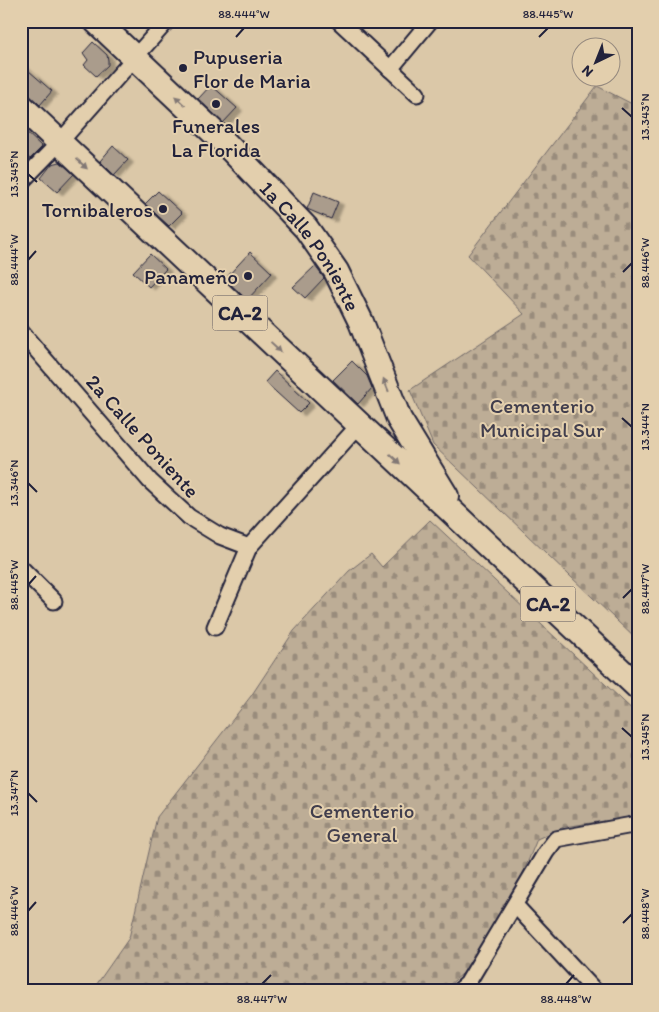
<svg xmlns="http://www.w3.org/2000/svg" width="659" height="1012" font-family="Itim,sans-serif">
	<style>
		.cemetery { fill: url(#cemetery-stones); stroke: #706868 }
		.building { fill: #aa9c8c; stroke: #22223b; filter: url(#shadow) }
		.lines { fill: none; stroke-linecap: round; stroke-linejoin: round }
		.minor-casing { stroke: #22223b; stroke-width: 19 }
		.primary-casing { stroke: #22223b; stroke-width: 28 }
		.minor { stroke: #e3cfad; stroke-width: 15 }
		.primary { stroke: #e3cfad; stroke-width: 24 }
		.oneway { fill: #827874 }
		.ticks { fill: none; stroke: #22223b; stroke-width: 2 }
		.poi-dot { fill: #22223b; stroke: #e3cfad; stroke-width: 2 }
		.labels { text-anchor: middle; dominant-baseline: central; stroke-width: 4; stroke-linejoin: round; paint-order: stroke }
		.shield { fill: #e3cfad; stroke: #5c565d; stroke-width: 1 }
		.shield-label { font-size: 20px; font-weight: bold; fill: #22223b }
		.poi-label { font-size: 21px; fill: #22223b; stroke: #e3cfad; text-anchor: end }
		.street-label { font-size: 21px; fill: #22223b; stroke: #e3cfad }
		.park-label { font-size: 21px; fill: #413e4d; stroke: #e3cfad }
		.neatline { fill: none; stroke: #22223b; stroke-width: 2 }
		.ticks-label { font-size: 12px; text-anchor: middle; fill: #22223b }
	</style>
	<defs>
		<pattern id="cemetery-stones" width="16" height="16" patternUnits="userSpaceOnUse" patternTransform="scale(1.25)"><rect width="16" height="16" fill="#bdad96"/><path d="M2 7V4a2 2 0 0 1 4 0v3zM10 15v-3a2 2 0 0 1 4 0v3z" fill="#998c7c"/></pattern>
		<filter id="shadow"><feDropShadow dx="5.5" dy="3" stdDeviation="1" flood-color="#0004"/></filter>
	</defs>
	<rect width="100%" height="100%" fill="#dbc8a8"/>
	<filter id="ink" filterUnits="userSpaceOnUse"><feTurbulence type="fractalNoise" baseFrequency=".02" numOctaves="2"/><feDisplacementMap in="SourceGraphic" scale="10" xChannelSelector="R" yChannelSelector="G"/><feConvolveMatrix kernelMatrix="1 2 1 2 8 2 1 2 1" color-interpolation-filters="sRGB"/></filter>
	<g filter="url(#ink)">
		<g class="cemetery">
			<path d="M597,86L638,107V641L433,445L410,390L524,314L468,255Z"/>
			<path d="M430,520L638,715V816L564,827L537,839L520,881L468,969L442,991H92L129,938L157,817L251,696L294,631L349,571L371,554L382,567Z"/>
		</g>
		<g class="building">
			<path d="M93,42L107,55L108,60V65L96,76L84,65L88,60L83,53Z"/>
			<path d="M21,64L52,91L40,105L30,96L21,93Z"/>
			<path d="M211,85L237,108L223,123L198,99Z"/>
			<path d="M21,127L42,147L30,159L21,150Z"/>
			<path d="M113,146L128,160L114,175L100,161Z"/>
			<path d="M60,162L74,174L57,192L41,178L52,164Z"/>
			<path d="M158,191L182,213L169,226L145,204Z"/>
			<path d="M314,192L338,202L331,219L307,209Z"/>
			<path d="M250,252L272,273L247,300L225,279Z"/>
			<path d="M150,254L166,269L149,287L133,272Z"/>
			<path d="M315,266L324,278L305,298L293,287Z"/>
			<path d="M352,361L367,376L372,388L358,404L333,380Z"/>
			<path d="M275,371L309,403L299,413L265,382Z"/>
		</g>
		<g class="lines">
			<g class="minor-casing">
				<g id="minor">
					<path d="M339,21L417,94"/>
					<path d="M390,69L430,21"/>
					<path d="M21,182L59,143L167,21"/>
					<path d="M21,332L150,481L189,517L220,536L249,547"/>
					<path d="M21,568L54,601"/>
					<path d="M215,627L249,547L359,425"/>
					<path d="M515,905L595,991"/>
					<path d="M459,991L467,984L546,852L556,839L638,824"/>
				</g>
			</g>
			<g class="primary-casing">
				<g id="primary">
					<path id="s1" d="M96,21L227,145L306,228L336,271L361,322L399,419L446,496"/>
					<path d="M21,106L638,687"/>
				</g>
			</g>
			<use href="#minor" class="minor"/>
			<use href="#primary" class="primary"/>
		</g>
		<defs><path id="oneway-solid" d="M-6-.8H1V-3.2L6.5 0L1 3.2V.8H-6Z" transform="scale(1.25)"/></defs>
		<g class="oneway">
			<use href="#oneway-solid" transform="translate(180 101) rotate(-137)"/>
			<use href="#oneway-solid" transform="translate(82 164) rotate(43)"/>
			<use href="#oneway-solid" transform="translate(276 347) rotate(43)"/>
			<use href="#oneway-solid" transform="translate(386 385) rotate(-112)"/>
			<use href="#oneway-solid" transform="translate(395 459) rotate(43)"/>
		</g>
	</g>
	<path class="ticks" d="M236,37L244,28M539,37L548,28M622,108L632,117M28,174L37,182M28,260L36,251M623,272L632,263M622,418L632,427M28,483L37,492M28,585L36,576M623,598L632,589M622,728L632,737M28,793L37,802M28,911L36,902M623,923L632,914M262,984L271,975M566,984L574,975"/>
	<g class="poi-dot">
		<circle cx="183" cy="68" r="5"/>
		<circle cx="216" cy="104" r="5"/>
		<circle cx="163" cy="209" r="5"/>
		<circle cx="248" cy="276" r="5"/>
	</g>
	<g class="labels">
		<g class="shield">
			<rect x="212.5" y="295.5" width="55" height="35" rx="4"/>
			<rect x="520.5" y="586.5" width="55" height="35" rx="4"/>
		</g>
		<g class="shield-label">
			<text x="240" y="313">CA-2</text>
			<text x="548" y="604">CA-2</text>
		</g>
		<g class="poi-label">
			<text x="193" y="56" text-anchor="start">Pupuseria<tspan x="193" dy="24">Flor de Maria</tspan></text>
			<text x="216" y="125" text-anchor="middle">Funerales<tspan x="216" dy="24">La Florida</tspan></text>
			<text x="153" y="209">Tornibaleros</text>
			<text x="238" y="276">Panameño</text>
		</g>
		<g class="street-label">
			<text stroke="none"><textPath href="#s1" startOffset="312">1a Calle Poniente</textPath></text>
			<text transform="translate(143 436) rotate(48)">2a Calle Poniente</text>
		</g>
		<g class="park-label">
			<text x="542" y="405">Cementerio<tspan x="542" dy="24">Municipal Sur</tspan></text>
			<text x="362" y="810">Cementerio<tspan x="362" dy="24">General</tspan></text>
		</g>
	</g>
	<rect width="659" height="1012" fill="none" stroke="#e3cfad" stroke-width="55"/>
	<g transform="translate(596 62) rotate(223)"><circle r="24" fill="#e3cfad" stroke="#968a7f"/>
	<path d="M0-4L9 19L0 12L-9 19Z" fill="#22223b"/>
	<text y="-8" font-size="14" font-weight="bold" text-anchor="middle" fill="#22223b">N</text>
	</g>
	<rect x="28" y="28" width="604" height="956" class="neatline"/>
	<g class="ticks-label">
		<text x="244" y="18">88.444°W</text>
		<text x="548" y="18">88.445°W</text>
		<text transform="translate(645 117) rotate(-90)" y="4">13.343°N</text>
		<text transform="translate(14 174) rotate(-90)" y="4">13.345°N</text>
		<text transform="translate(14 260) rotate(-90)" y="4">88.444°W</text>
		<text transform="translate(645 263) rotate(-90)" y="4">88.446°W</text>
		<text transform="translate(645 427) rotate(-90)" y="4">13.344°N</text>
		<text transform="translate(14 483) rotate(-90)" y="4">13.346°N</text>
		<text transform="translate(14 585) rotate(-90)" y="4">88.445°W</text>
		<text transform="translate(645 589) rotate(-90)" y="4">88.447°W</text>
		<text transform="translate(645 737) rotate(-90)" y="4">13.345°N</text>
		<text transform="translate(14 793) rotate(-90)" y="4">13.347°N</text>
		<text transform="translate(14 911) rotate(-90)" y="4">88.446°W</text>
		<text transform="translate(645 914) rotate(-90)" y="4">88.448°W</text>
		<text x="262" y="1003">88.447°W</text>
		<text x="566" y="1003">88.448°W</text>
	</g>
</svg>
